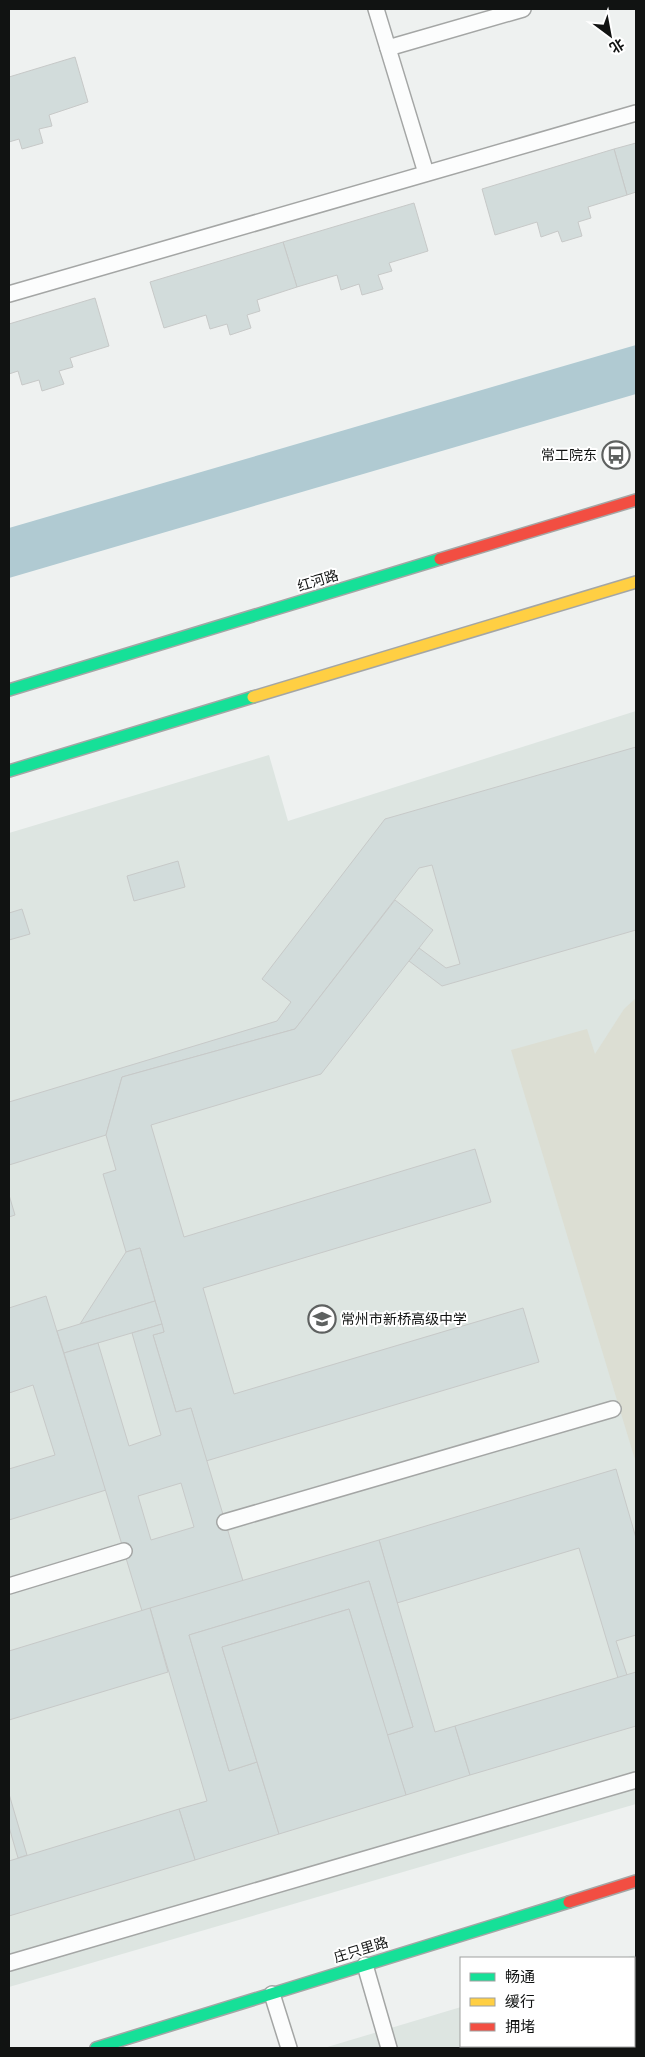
<svg xmlns="http://www.w3.org/2000/svg" width="645" height="2057" font-family="Rubik,'Noto Sans SC',sans-serif">
	<style>
		.built { fill: #dde5e1 }
		.green { fill: #dcded3 }
		.water { fill: #b0cad2 }
		.building { fill: #d2dcdb; stroke: #c7c9c8; fill-rule: evenodd }
		.lines { fill: none; stroke-linecap: round; stroke-linejoin: round }
		.lane-casing { stroke: #a4a6a5; stroke-width: 18 }
		.fast-casing { stroke: #a4a6a5; stroke-width: 14 }
		.slow-casing { stroke: #a4a6a5; stroke-width: 14 }
		.jam-casing { stroke: #a4a6a5; stroke-width: 14 }
		.lane { stroke: #fcfdfd; stroke-width: 15 }
		.fast { stroke: #16e098; stroke-width: 11 }
		.slow { stroke: #ffcf43; stroke-width: 11 }
		.jam { stroke: #f24e42; stroke-width: 11 }
		.labels { text-anchor: middle; dominant-baseline: central; stroke-width: 4; stroke-linejoin: round; paint-order: stroke }
		.poi-label { font-size: 14px; fill: #111312; stroke: #fff; text-anchor: end }
		.street-label { font-size: 14px; fill: #111312; stroke: #fff }
	</style>
	<rect width="100%" height="100%" fill="#eef1f0"/>
	<g class="built">
		<path d="M636,711V1804L9,1987V833L269,755L288,821Z"/>
		<path d="M636,1955V2048H324L461,2007V2046H634V1958H624Z"/>
	</g>
	<path class="green" d="M636,998V1463L511,1050L587,1029L595,1054L624,1009Z"/>
	<path class="water" d="M636,345V394L9,578V528Z"/>
	<g class="building">
		<path d="M75,57L88,102L49,115L52,126L39,129L43,143L22,149L19,139L9,142V77Z"/>
		<path d="M636,143V192L627,195L614,149Z"/>
		<path d="M614,149L627,195L588,207L591,218L578,222L582,236L562,242L558,231L541,237L537,222L495,235L482,189Z"/>
		<path d="M414,203L428,251L389,263L392,271L378,275L383,289L362,295L359,284L341,290L337,275L297,287L283,242Z"/>
		<path d="M283,242L297,287L257,300L260,311L247,315L251,328L230,335L227,324L210,329L206,315L164,328L150,282Z"/>
		<path d="M95,298L109,346L70,358L73,367L59,371L64,384L42,391L39,380L22,385L18,371L9,374V324Z"/>
		<path d="M636,747V930L442,986L409,961L419,948L446,968L460,964L432,865L419,868L295,1029L122,1077L106,1135L9,1165V1102L277,1021L291,1002L262,979L385,819Z"/>
		<path d="M178,861L185,887L134,901L127,876Z"/>
		<path d="M395,900L433,930L321,1074L151,1125L184,1237L475,1149L491,1202L203,1288L234,1394L523,1308L539,1362L206,1461L191,1408L176,1412L153,1335L164,1332L140,1248L126,1252L103,1174L116,1170L106,1135L122,1077L295,1029Z"/>
		<path d="M22,909L30,934L9,940V913Z"/>
		<path d="M9,1195L15,1215L9,1217Z"/>
		<path d="M140,1248L155,1301L80,1324L126,1252Z"/>
		<path d="M46,1296L106,1490L9,1520V1469L55,1455L33,1385L9,1393V1308Z"/>
		<path d="M155,1301L162,1324L64,1353L57,1331Z"/>
		<path d="M162,1324L164,1332L153,1335L176,1412L191,1408L243,1581L142,1611L64,1353L98,1343L129,1446L161,1435L132,1333ZM181,1483L194,1527L151,1540L138,1496Z"/>
		<path d="M616,1469L636,1538V1635L616,1641L627,1675L618,1678L579,1548L397,1603L379,1540Z"/>
		<path d="M379,1540L435,1732L455,1726L470,1775L406,1795L387,1735L413,1727L369,1581L189,1635L229,1771L257,1762L279,1834L195,1860L179,1809L207,1801L150,1608Z"/>
		<path d="M369,1581L413,1727L387,1735L349,1609L222,1647L257,1762L229,1771L189,1635Z"/>
		<path d="M150,1608L168,1672L9,1720V1651Z"/>
		<path d="M349,1609L406,1795L279,1834L222,1647Z"/>
		<path d="M636,1672V1726L470,1775L455,1726Z"/>
		<path d="M9,1794L27,1855L18,1858L9,1827Z"/>
		<path d="M179,1809L195,1860L9,1916V1861Z"/>
	</g>
	<g class="lines">
		<g class="lane-casing">
			<g id="lane">
				<path d="M376,9L426,173"/>
				<path d="M388,48L523,9"/>
				<path d="M9,294L636,113"/>
				<path d="M225,1522L613,1409"/>
				<path d="M9,1586L124,1551"/>
				<path d="M9,1963L636,1780"/>
				<path d="M365,1965L389,2048"/>
				<path d="M272,1994L289,2048"/>
				<path d="M634,2014L636,2013"/>
				<path d="M520,2048L528,2046"/>
			</g>
		</g>
		<g class="fast-casing">
			<g id="fast">
				<path d="M9,690L440,559"/>
				<path d="M9,771L253,697"/>
				<path d="M96,2048L569,1902"/>
			</g>
		</g>
		<g class="slow-casing">
			<path id="slow" d="M253,697L636,582"/>
		</g>
		<g class="jam-casing">
			<g id="jam">
				<path d="M440,559L636,500"/>
				<path d="M569,1902L636,1881"/>
			</g>
		</g>
		<use href="#lane" class="lane"/>
		<use href="#fast" class="fast"/>
		<use href="#slow" class="slow"/>
		<use href="#jam" class="jam"/>
	</g>
	<defs>
		<g id="bus-ring" transform="scale(1.4375)"><circle r="9.5" fill="#fff" stroke="#5e6160" stroke-width="1.5"/><path d="M-5-6H5V4H4V6H2V4H-2V6H-4V4H-5ZM-3.5-4V0h7V-4ZM-3.5 1.2v1.5H-2V1.2ZM2 1.2v1.5H3.5V1.2Z" fill="#5e6160"/></g>
		<g id="school-ring" transform="scale(1.4375)"><circle r="9.5" fill="#fff" stroke="#5e6160" stroke-width="1.5"/><path d="M0-5L7-2L0 1L-7-2ZM-4 1L0 2.5L4 1V4Q0 6-4 4Z" fill="#5e6160"/></g>
	</defs>
	<g fill-rule="evenodd">
		<use href="#bus-ring" x="616" y="455"/>
		<use href="#school-ring" x="322" y="1319"/>
	</g>
	<g class="labels">
		<g class="poi-label">
			<text x="597" y="455">常工院东</text>
			<text x="341" y="1319" text-anchor="start">常州市新桥高级中学</text>
		</g>
		<g class="street-label">
			<text transform="translate(318 581) rotate(-17)">红河路</text>
			<text transform="translate(361 1950) rotate(-17)">庄只里路</text>
		</g>
	</g>
	<rect width="645" height="2057" fill="none" stroke="#111312" stroke-width="20"/>
	<rect x="460" y="1957" width="175" height="90" fill="#ffffff" stroke="#a0a1a0"/>
	<rect x="470" y="1973" width="25" height="8" fill="#16e098" stroke="#a0a1a0"/>
	<text x="505" y="1982" font-size="15" fill="#111312">畅通</text>
	<rect x="470" y="1998" width="25" height="8" fill="#ffcf43" stroke="#a0a1a0"/>
	<text x="505" y="2007" font-size="15" fill="#111312">缓行</text>
	<rect x="470" y="2023" width="25" height="8" fill="#f24e42" stroke="#a0a1a0"/>
	<text x="505" y="2032" font-size="15" fill="#111312">拥堵</text>
	<g transform="translate(610 35) rotate(148)" stroke="#ffffff" stroke-width="4" paint-order="stroke">
	<path d="M0-4L9 19L0 12L-9 19Z" fill="#111312"/>
	<text y="-8" font-size="14" font-weight="bold" text-anchor="middle" fill="#111312">北</text>
	</g>
</svg>
